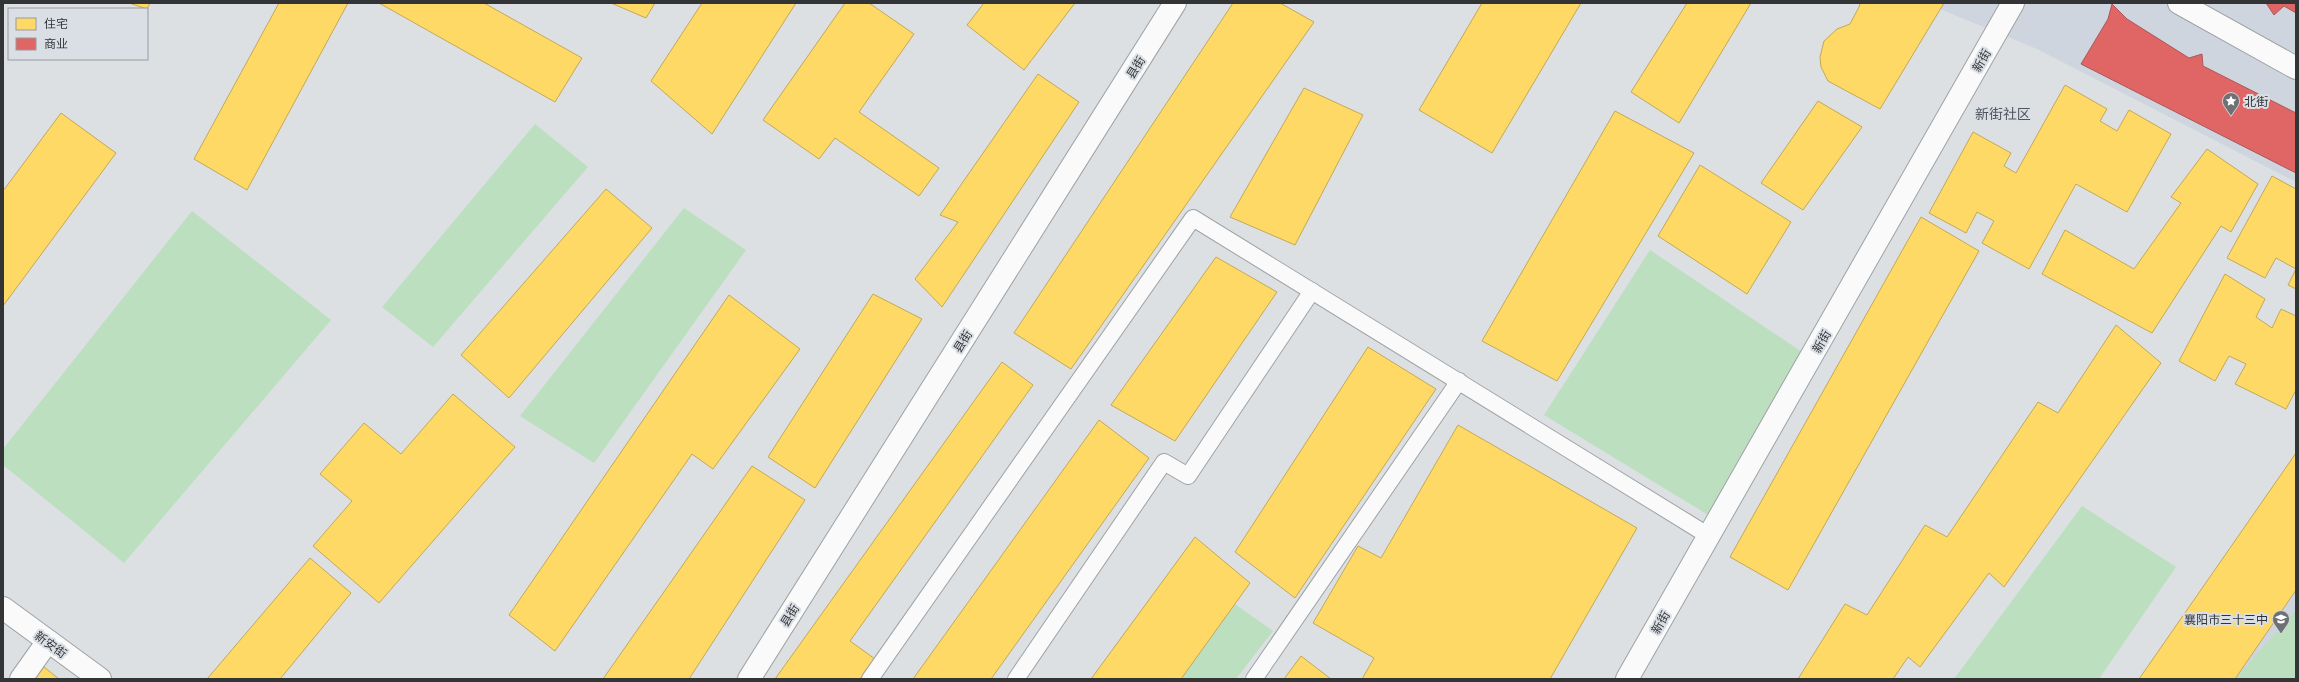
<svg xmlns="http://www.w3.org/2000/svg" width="2299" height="682" font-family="'Exo 2','Noto Sans SC',sans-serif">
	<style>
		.built { fill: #ced5de }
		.park { fill: #bbdfbf }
		.homes { fill: #ffd966; stroke: #c2a858 }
		.shops { fill: #e06666; stroke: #ac5758 }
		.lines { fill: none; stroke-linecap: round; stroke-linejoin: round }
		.lane-casing { stroke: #9fa2a4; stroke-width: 18 }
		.street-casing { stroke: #9fa2a4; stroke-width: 24 }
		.lane { stroke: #fafafb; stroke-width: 16 }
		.street { stroke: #fafafb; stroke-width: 22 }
		.labels { text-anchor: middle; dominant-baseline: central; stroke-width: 4; stroke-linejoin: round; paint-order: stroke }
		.street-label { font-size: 12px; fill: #323436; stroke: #dadfe6 }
		.poi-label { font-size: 12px; fill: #323436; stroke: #dadfe6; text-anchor: start }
		.quarter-label { font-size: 14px; fill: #51555b; stroke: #dadfe6 }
	</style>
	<rect width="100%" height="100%" fill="#dde0e3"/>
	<g class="built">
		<path d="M1925,3H2296V182L2037,49Z"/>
		<path d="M2296,590V679H2235Z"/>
	</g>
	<g class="park">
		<path d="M535,124L588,167L433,347L382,307Z"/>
		<path d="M684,208L746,250L594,463L520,416Z"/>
		<path d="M192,211L331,320L124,563L3,465V449Z"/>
		<path d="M1650,250L1811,358L1718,521L1544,415Z"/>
		<path d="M2082,506L2176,567L2099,679H1954Z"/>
		<path d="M1235,604L1273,631L1236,679H1181Z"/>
		<path d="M2296,610V679H2235Z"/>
	</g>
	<g class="homes">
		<path d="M129,3H150L147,9Z"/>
		<path d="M279,3H348L247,190L194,159Z"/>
		<path d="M379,3H484L582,58L555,102Z"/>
		<path d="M611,3H655L646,18Z"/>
		<path d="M702,3H796L712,134L651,81Z"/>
		<path d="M845,3H869L914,34L859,112L939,168L919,196L835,138L819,159L763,120Z"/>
		<path d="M984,3H1075L1024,70L967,25Z"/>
		<path d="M1233,3H1280L1314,22L1071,369L1014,333Z"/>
		<path d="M1482,3H1581L1492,153L1419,110Z"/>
		<path d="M1687,3H1751L1679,123L1631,92Z"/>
		<path d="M1858,3H1944L1880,109L1828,81L1821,67L1820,57L1824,41L1837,29L1850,24L1860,5Z"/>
		<path d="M1038,74L1079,102L942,307L915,279L958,222L940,215Z"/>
		<path d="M2065,85L2107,109L2100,121L2117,131L2129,110L2171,134L2127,212L2076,184L2029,269L1982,243L1994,221L1977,212L1966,233L1929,213L1973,132L2011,153L2004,166L2016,173Z"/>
		<path d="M1304,88L1363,115L1295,245L1230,217Z"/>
		<path d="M1818,101L1862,127L1803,210L1761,183Z"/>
		<path d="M1615,111L1694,153L1557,381L1482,341Z"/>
		<path d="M61,113L116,153L3,306V191Z"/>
		<path d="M2207,149L2258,184L2231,232L2221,226L2152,333L2042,274L2065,230L2134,269L2181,203L2171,197Z"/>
		<path d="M1700,165L1791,222L1747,294L1658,236Z"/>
		<path d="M2272,176L2296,189V289L2288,285L2296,269L2276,258L2265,278L2227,258Z"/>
		<path d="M606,189L652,228L509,398L461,355Z"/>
		<path d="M1921,217L1979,251L1788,590L1730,557Z"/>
		<path d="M1216,257L1277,292L1175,441L1111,405Z"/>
		<path d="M2225,274L2265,299L2256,317L2272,328L2281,309L2296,316V390L2286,409L2235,384L2246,364L2229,356L2215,381L2179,361Z"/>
		<path d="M873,294L922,319L815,488L768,457Z"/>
		<path d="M729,295L800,349L713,469L692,454L555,651L509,615Z"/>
		<path d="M2116,325L2161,363L2004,587L1989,573L1920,667L1908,657L1893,679H1798L1845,604L1867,615L1925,525L1947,537L2038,402L2058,413Z"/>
		<path d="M1368,347L1436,389L1295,598L1235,552Z"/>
		<path d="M1002,362L1033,385L850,641L875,659L860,679H775Z"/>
		<path d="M453,394L515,447L379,603L313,546L352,501L320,474L364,423L401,454Z"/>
		<path d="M1099,420L1149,458L991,679H913Z"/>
		<path d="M1458,425L1637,528L1550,679H1362L1374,658L1313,623L1358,546L1381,558Z"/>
		<path d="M2296,453V590L2235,679H2139Z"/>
		<path d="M752,466L805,500L689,679H603Z"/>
		<path d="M1195,537L1250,583L1181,679H1091Z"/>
		<path d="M310,558L351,593L280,679H207Z"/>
		<path d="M1301,656L1331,679H1284Z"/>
		<path d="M44,667L59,679H35Z"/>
	</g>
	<g class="shops">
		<path d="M2266,3H2296V13L2284,6L2274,15Z"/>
		<path d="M2112,4L2127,19L2189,58L2202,54L2203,66L2296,113V173L2081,64L2108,19Z"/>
	</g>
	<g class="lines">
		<g class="lane-casing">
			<g id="lane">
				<path d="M870,679L1193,218L1709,536"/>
				<path d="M1016,679L1164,462L1188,476L1312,291"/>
				<path d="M1254,679L1459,381"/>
			</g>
		</g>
		<g class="street-casing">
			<g id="street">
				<path d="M2179,3L2296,68"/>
				<path d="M3,608L100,679"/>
				<path d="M21,679L48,641"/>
				<path d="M749,679L1175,3"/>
				<path d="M1627,679L2013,3"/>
			</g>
		</g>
		<use href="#lane" class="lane"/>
		<use href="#street" class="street"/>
	</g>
	<defs>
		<g id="sight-pin" transform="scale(0.9)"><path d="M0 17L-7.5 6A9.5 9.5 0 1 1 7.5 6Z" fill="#6e7073" stroke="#dadfe6"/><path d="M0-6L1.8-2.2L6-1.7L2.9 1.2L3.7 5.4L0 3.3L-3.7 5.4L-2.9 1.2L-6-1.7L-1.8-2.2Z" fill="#fff"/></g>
		<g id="school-pin" transform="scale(0.9)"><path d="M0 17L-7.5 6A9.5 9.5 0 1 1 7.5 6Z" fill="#6e7073" stroke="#dadfe6"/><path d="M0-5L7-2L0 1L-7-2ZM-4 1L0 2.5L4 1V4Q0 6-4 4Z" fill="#fff"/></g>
	</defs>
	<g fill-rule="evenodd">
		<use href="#sight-pin" x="2231" y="101"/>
		<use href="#school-pin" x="2281" y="619"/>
	</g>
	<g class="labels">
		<g class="street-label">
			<text transform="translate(1981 60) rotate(-60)">新街</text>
			<text transform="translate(1135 67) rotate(-58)">县街</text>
			<text transform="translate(962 341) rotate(-58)">县街</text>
			<text transform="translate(1821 341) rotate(-60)">新街</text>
			<text transform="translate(789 615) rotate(-58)">县街</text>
			<text transform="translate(1660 622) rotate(-60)">新街</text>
			<text transform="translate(51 644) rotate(36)">新安街</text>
		</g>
		<g class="poi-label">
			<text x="2244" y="101">北街</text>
			<text x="2268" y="619" text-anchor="end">襄阳市三十三中</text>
		</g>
		<g class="quarter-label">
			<text x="2003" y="113">新街社区</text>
		</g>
	</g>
	<rect width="2299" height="682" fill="none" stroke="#323436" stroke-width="8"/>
	<rect x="8" y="8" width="140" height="52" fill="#dadfe6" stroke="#979ba0"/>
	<rect x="16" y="18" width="20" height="12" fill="#ffd966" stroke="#979ba0"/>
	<text x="44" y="28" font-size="12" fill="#323436">住宅</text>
	<rect x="16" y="38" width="20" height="12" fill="#e06666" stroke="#979ba0"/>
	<text x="44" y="48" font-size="12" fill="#323436">商业</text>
</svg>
